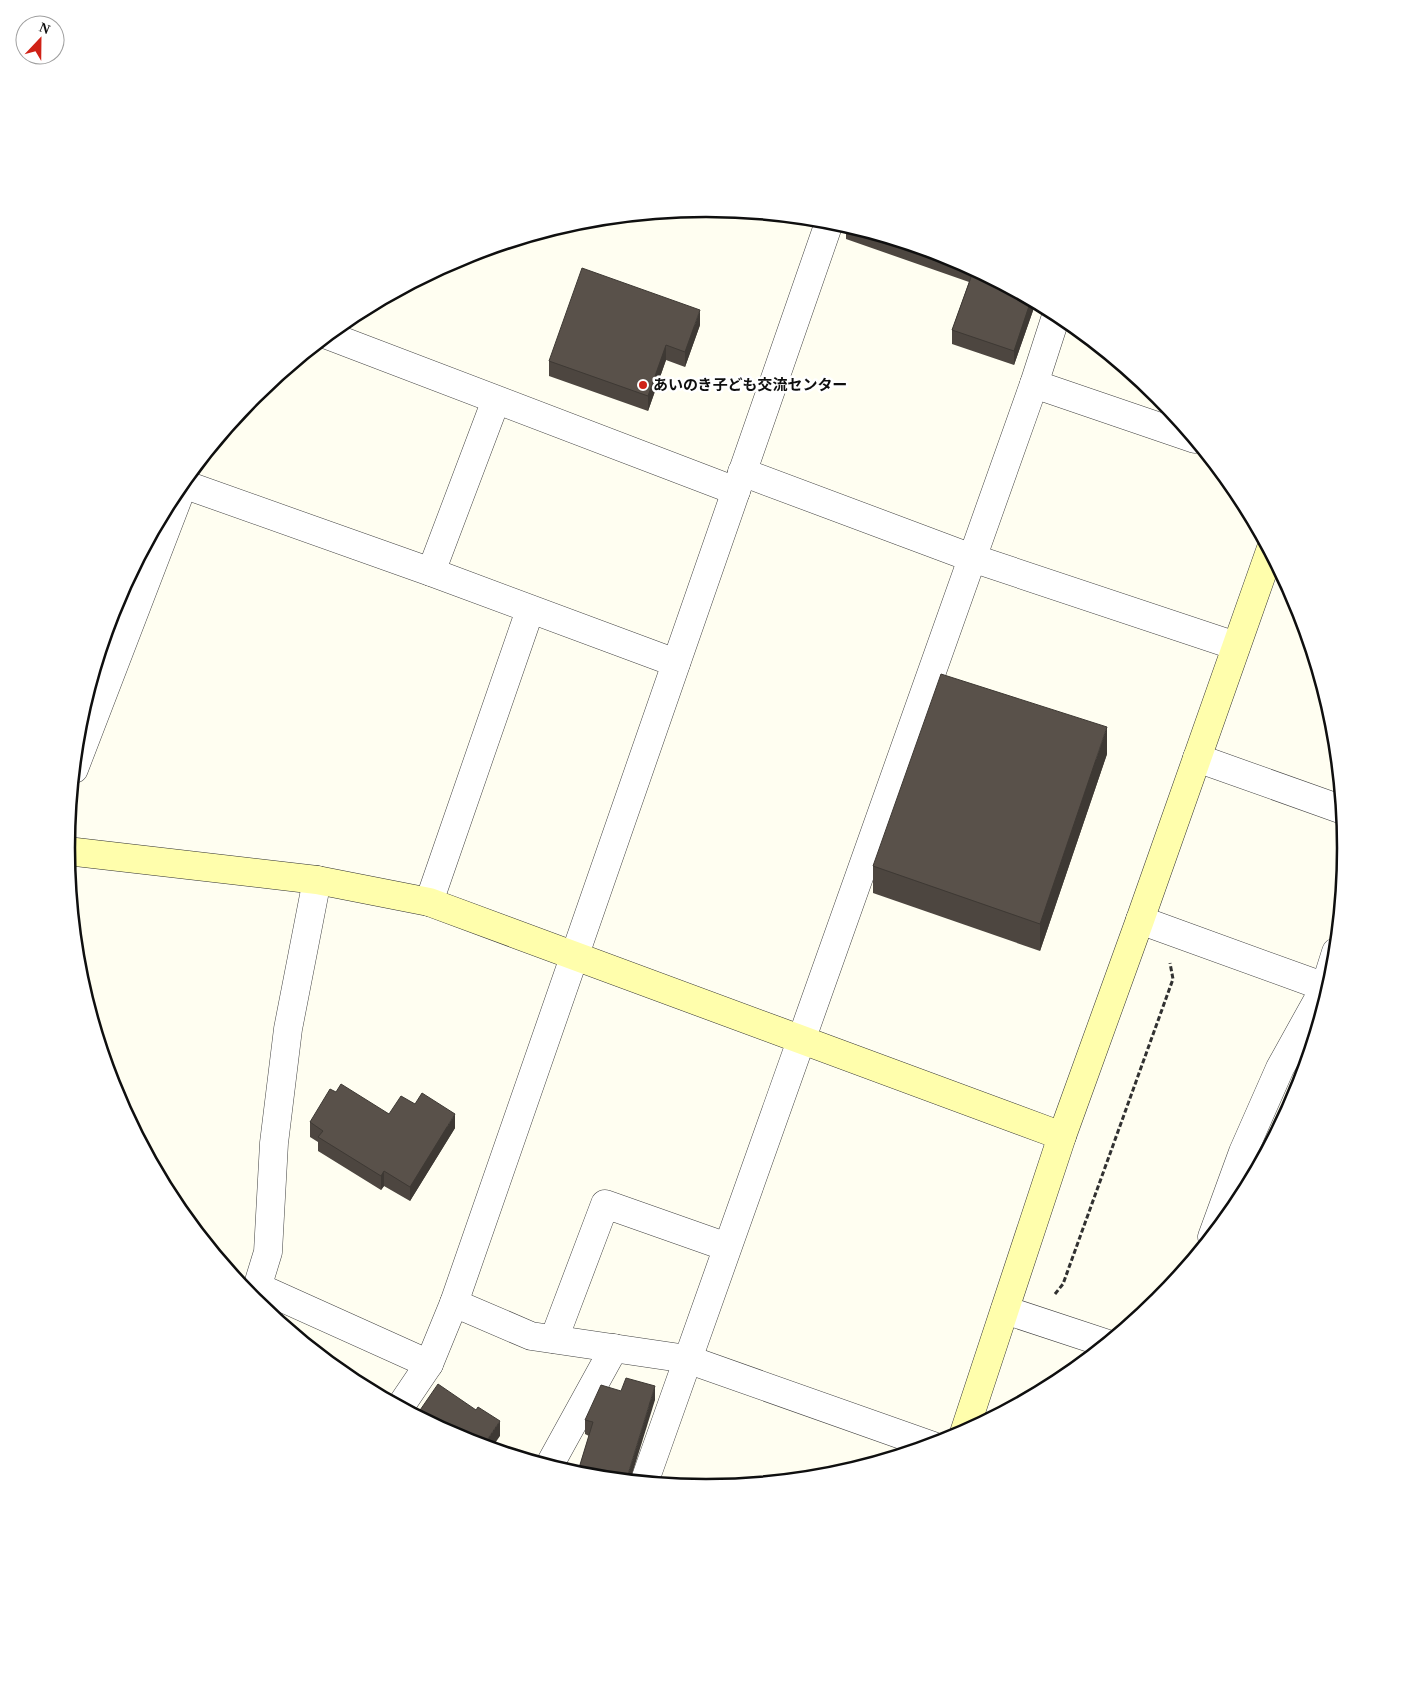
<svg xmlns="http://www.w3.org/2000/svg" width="1413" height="1697" font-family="'Times New Roman','Noto Sans JP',serif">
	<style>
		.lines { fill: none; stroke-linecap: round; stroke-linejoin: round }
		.street-casing { stroke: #424242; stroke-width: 29 }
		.secondary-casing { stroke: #313131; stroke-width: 29 }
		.path { stroke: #313131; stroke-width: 3; stroke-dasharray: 5 2.5; stroke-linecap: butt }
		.street { stroke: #fff; stroke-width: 28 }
		.secondary { stroke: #fffeac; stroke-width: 28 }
		.wall { fill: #4d4640 }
		.shaded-wall { fill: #3e3934 }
		.building { fill: #59514a; stroke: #3e3934 }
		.poi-dot { fill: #d02116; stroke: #fff; stroke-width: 2 }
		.labels { text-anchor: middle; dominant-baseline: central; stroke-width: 5; stroke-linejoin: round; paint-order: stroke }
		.poi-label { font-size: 15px; font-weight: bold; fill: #0f0f0f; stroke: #fff; text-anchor: start }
		.rim { fill: none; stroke: #0f0f0f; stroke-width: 2.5 }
	</style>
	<rect width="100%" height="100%" fill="#fffef1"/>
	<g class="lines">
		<g class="street-casing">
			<g id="street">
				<path d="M327,335L736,491"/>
				<path d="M1034,384L1057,313"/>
				<path d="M742,472L972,558L1236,646"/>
				<path d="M183,484L431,572L676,663"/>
				<path d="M431,572L496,400"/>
				<path d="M1197,758L1343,810"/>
				<path d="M74,769L185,480"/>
				<path d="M429,902L530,610"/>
				<path d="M1140,920L1325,987L1280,1068L1243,1152L1212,1237"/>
				<path d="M1325,987L1336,952"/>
				<path d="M258,1287L429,1364"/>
				<path d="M253,1301L268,1252L274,1143L288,1029L317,880"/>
				<path d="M454,1303L830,220"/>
				<path d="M1005,1310L1108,1344"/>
				<path d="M554,1339L605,1204L727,1247"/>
				<path d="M400,1407L429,1364L454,1303L531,1336L687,1359L933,1446"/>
				<path d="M549,1466L614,1348"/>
				<path d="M644,1483L1034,384L1195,439"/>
			</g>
		</g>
		<g class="secondary-casing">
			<g id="secondary">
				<path d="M67,851L317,880L429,902L1062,1136"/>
				<path d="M964,1433L1062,1136L1140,920L1270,551"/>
			</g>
		</g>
		<path class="path" d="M1055,1294L1063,1284L1173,979L1170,963"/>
		<use href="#street" class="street"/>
		<use href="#secondary" class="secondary"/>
	</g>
	<g class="wall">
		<path d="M846,225L952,257L1036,302L1014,365L952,344V330L969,282L846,239Z"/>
		<path d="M700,325L685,367L666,360L648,411L549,376V361Z"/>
		<path d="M1107,754L1040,951L873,893V866Z"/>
		<path d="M336,1092L389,1114L455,1128L410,1201L384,1186L381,1190L318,1151V1142L310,1137V1122Z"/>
		<path d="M655,1400L579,1468L589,1436L585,1434V1420Z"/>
	</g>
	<g class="shaded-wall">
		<path d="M1031,300L1036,302L1014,365V351Z"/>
		<path d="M700,310V325L685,367V352Z"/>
		<path d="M666,345V360L648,411V396Z"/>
		<path d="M1107,727V754L1040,951V924Z"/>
		<path d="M455,1114V1128L410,1201V1187Z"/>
		<path d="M384,1171V1186L381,1190V1176Z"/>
		<path d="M197,1220V1232L194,1228Z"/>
		<path d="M655,1386V1400L630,1481H626Z"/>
		<path d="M500,1421V1436L493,1446V1450L487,1448V1440Z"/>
	</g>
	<g class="building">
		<path d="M846,225L952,257L974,269Z"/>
		<path d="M582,268L700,310L685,352L666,345L648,396L549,361Z"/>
		<path d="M974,269L1031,300L1014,351L952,330Z"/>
		<path d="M941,674L1107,727L1040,924L873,866Z"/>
		<path d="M341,1084L389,1114L401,1096L415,1104L422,1093L455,1114L410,1187L384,1171L381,1176L318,1137L323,1131L310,1122L330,1089L336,1092Z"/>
		<path d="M182,1213L197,1220L194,1228Z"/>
		<path d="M626,1378L655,1386L626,1481L581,1476L558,1469L560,1462L579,1468L593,1422L585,1420L601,1385L621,1391Z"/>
		<path d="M438,1384L476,1410L478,1407L500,1421L487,1440L493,1444L490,1449L461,1440L416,1416Z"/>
	</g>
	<circle class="poi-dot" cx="643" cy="385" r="5"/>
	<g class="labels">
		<g class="poi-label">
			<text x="653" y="385">あいのき子ども交流センター</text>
		</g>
	</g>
	<path d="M0 0H1413V1697H0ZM75 848a631 631 0 1 1 1262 0a631 631 0 1 1-1262 0Z" fill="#fff" fill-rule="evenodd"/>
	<path class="rim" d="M75 848a631 631 0 1 1 1262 0a631 631 0 1 1-1262 0Z"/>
	<g transform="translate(40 40) rotate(22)"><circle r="24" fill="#ffffff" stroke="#9f9f9f"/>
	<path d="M0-4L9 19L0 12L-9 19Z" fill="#d02116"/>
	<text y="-8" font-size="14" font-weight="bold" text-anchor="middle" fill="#0f0f0f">N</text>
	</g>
</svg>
